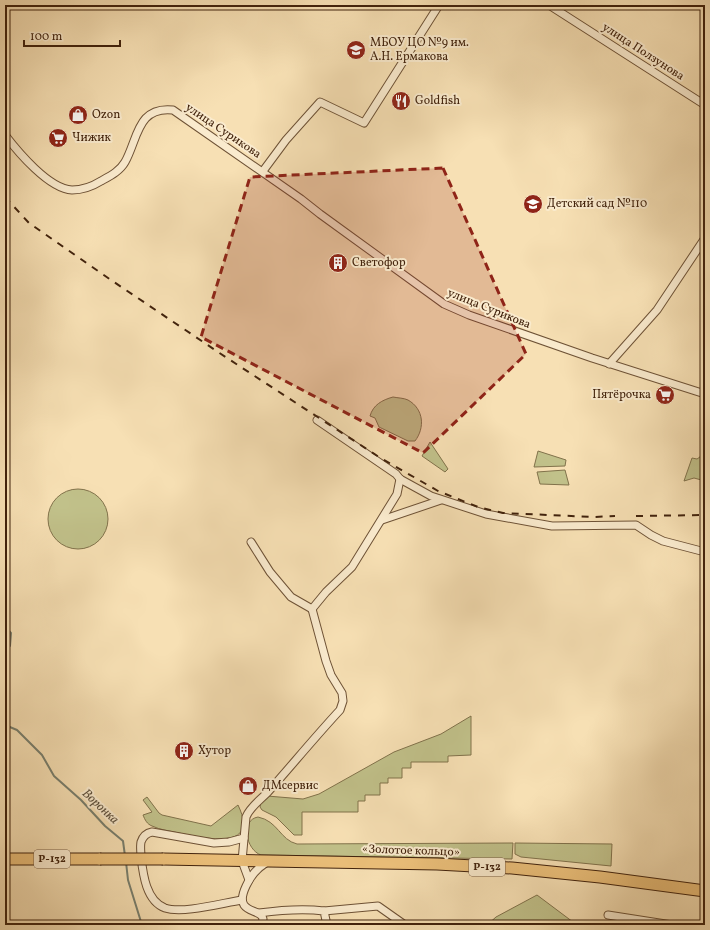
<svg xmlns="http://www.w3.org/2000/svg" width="710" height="930" font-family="Vollkorn,serif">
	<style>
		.green { fill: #c1c18a; stroke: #81724b }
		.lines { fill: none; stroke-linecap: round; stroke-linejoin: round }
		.stream { stroke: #787f6e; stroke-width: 2 }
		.minor-casing { stroke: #6e5236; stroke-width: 9 }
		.primary-casing { stroke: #41220c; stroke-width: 13 }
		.minor { stroke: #faebce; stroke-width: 7 }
		.primary { stroke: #ecc07a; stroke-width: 11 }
		.rail { stroke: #41220c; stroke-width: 2; stroke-dasharray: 7 7; stroke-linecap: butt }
		.primary-bridge-casing { stroke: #41220c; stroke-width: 13; stroke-linecap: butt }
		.primary-bridge { stroke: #ecc07a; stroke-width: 11 }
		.marked { fill: #8f2418; fill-opacity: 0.2; stroke: #8f2418; stroke-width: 3; stroke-dasharray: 8 5; stroke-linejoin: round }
		.labels { text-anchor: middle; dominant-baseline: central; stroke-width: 4; stroke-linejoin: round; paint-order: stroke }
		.shield { fill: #faebce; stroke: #785e46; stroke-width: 1 }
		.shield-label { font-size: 11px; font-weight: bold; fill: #41220c }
		.poi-label { font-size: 12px; fill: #41220c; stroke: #faebce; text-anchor: start }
		.street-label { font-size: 12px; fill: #41220c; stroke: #faebce }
		.water-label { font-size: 13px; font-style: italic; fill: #5d503d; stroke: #faebce }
	</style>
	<rect width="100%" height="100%" fill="#f7e0b4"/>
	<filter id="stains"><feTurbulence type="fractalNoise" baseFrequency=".005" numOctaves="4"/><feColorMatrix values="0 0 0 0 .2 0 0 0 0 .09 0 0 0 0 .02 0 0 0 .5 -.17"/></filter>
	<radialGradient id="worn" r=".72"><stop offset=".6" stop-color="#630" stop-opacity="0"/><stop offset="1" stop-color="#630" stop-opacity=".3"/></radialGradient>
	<g class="green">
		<path d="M393,397C398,398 404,398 408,400C424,409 425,428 415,441H408L379,427L375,418L370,416C373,405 382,400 393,397Z"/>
		<path d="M430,442L448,469L445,472L422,456Z"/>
		<path d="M705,448V481L694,478L684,481L692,458L697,459L700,457L703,449Z"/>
		<path d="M538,451L566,460L565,466L534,467Z"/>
		<path d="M565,470L569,485L540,484L537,472Z"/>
		<circle cx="78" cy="519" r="30"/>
		<path d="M471,716V755L448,756V762H411V768H402V778H388V783H380V795H365V801H358V812H302V835H294L276,817L262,810L260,807L261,802L267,796L303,799L319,794L394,752L441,734Z"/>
		<path d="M147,797L159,813L162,815L211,826L238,805C261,852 204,838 179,833C171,831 160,830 152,826C147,824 145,820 143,815L152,812L143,800Z"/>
		<path d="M258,817C278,821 280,840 297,844L513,843L512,859L261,855C246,850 240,820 258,817Z"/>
		<path d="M515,843L612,844L611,866L521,857L515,854Z"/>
		<path d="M537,895L577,925H487L496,917Z"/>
	</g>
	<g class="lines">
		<g class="stream">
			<path d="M5,627L11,633L10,646L5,647"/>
			<path d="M5,725L17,730L42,755L54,776L81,800L105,826L123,841L125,856"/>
			<path d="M126,862L128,880L142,925"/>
		</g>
		<g class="minor-casing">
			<g id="minor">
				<path d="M549,5L705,105"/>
				<path d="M5,135C18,152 49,189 72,190C82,190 93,186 101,181C110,176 120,171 125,162C138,139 137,106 173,110L301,199L320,214L444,304L469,315L592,358L705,394"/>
				<path d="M263,171L286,140L320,102L364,123L439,5"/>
				<path d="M609,364L657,310L705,238"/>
				<path d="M317,420L396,474L400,479L431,496L486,514L552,526L636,525L651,535L663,541L705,552"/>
				<path d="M382,520L441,500"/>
				<path d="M251,542L270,572L291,597L312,609"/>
				<path d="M312,609L326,592L352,567L397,494L400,479"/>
				<path d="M249,880L242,861L246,817C250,807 260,800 268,792C292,765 315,737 340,710L343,701L342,693L331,675L326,661L312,609"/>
				<path d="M242,900C222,903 183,914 165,908C146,901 143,874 141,857C141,852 140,847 141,842C143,836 147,833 152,832L214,843L229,842L244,838"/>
				<path d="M324,911L378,906L405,925"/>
				<path d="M259,913C281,910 302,908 324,911L327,925"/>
				<path d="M608,915L672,925"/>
				<path d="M262,925L263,919L262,916C257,911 248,911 244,905C238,896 251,875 258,869C261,866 265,864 268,861"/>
			</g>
		</g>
		<g class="primary-casing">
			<g id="primary">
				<path d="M5,859H100"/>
				<path d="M163,859L437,864L512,868L600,877L705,891"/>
			</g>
		</g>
		<use href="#minor" class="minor"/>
		<use href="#primary" class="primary"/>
		<g class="rail">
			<path d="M5,197L29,223L111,280L227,358L379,457L438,491L478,507L503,513L594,517L615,516"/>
			<path d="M636,516L705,515"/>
		</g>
		<g class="primary-bridge-casing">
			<path id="primary-bridge" d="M100,859H163"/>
		</g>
		<use href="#primary-bridge" class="primary-bridge"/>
	</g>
	<path class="marked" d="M443,168L526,354L423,453L201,337L250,177Z"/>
	<defs>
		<g id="school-disc" transform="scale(1)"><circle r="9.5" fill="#8f2418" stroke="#faebce"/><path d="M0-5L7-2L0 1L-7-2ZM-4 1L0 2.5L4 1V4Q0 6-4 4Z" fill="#fff"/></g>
		<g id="restaurant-disc" transform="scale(1)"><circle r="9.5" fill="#8f2418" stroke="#faebce"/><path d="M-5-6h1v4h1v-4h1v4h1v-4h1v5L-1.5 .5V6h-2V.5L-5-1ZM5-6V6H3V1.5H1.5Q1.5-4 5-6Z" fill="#fff"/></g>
		<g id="shop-disc" transform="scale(1)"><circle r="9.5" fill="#8f2418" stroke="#faebce"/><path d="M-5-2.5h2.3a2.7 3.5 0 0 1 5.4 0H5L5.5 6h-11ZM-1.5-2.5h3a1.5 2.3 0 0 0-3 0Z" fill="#fff"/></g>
		<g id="supermarket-disc" transform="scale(1)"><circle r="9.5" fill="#8f2418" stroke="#faebce"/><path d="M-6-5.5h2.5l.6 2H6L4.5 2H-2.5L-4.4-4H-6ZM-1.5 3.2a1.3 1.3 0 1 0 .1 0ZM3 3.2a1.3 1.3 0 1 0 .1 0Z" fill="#fff"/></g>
		<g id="building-disc" transform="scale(1)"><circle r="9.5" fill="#8f2418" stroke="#faebce"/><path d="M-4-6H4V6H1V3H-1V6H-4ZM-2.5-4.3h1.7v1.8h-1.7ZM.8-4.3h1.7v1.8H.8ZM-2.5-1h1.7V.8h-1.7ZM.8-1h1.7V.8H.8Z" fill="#fff"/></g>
	</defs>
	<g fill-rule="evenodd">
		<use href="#school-disc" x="356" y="50"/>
		<use href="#restaurant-disc" x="401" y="101"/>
		<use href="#shop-disc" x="78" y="115"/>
		<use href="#supermarket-disc" x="58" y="138"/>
		<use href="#school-disc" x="533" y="204"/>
		<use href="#building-disc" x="338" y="263"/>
		<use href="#supermarket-disc" x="665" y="395"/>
		<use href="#building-disc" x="184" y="751"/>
		<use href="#shop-disc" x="248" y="786"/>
	</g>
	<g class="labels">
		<g class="shield">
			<rect x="34" y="850" width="36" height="18" rx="3"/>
			<rect x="469" y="858" width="36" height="18" rx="3"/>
		</g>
		<g class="shield-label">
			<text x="52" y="859">Р-132</text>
			<text x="487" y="867">Р-132</text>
		</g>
		<g class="poi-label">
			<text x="370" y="43">МБОУ ЦО №9 им.<tspan x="370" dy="14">А.Н. Ермакова</tspan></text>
			<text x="415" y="101">Goldfish</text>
			<text x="92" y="115">Ozon</text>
			<text x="72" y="138">Чижик</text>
			<text x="547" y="204">Детский сад №110</text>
			<text x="352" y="263">Светофор</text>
			<text x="651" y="395" text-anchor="end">Пятёрочка</text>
			<text x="198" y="751">Хутор</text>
			<text x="262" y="786">ДМсервис</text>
		</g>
		<g class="street-label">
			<text transform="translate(643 52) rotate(33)">улица Ползунова</text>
			<text transform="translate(223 131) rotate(34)">улица Сурикова</text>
			<text transform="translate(489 309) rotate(22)">улица Сурикова</text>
			<text transform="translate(411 851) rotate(2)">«Золотое кольцо»</text>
		</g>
		<g class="water-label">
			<text transform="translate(100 807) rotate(43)">Воронка</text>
		</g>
	</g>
	<rect width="710" height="930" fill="none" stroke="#f7e0b4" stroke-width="20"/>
	<rect x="6" y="6" width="698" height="918" fill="none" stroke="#41220c" stroke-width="2"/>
	<rect x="10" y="10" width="690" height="910" fill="none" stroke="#41220c"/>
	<path d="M24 40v6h96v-6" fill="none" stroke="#41220c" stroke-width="2"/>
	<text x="30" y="40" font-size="12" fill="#41220c" stroke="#faebce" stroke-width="3" paint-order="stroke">100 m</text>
	<rect width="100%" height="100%" filter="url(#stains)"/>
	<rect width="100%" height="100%" fill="url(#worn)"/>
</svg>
